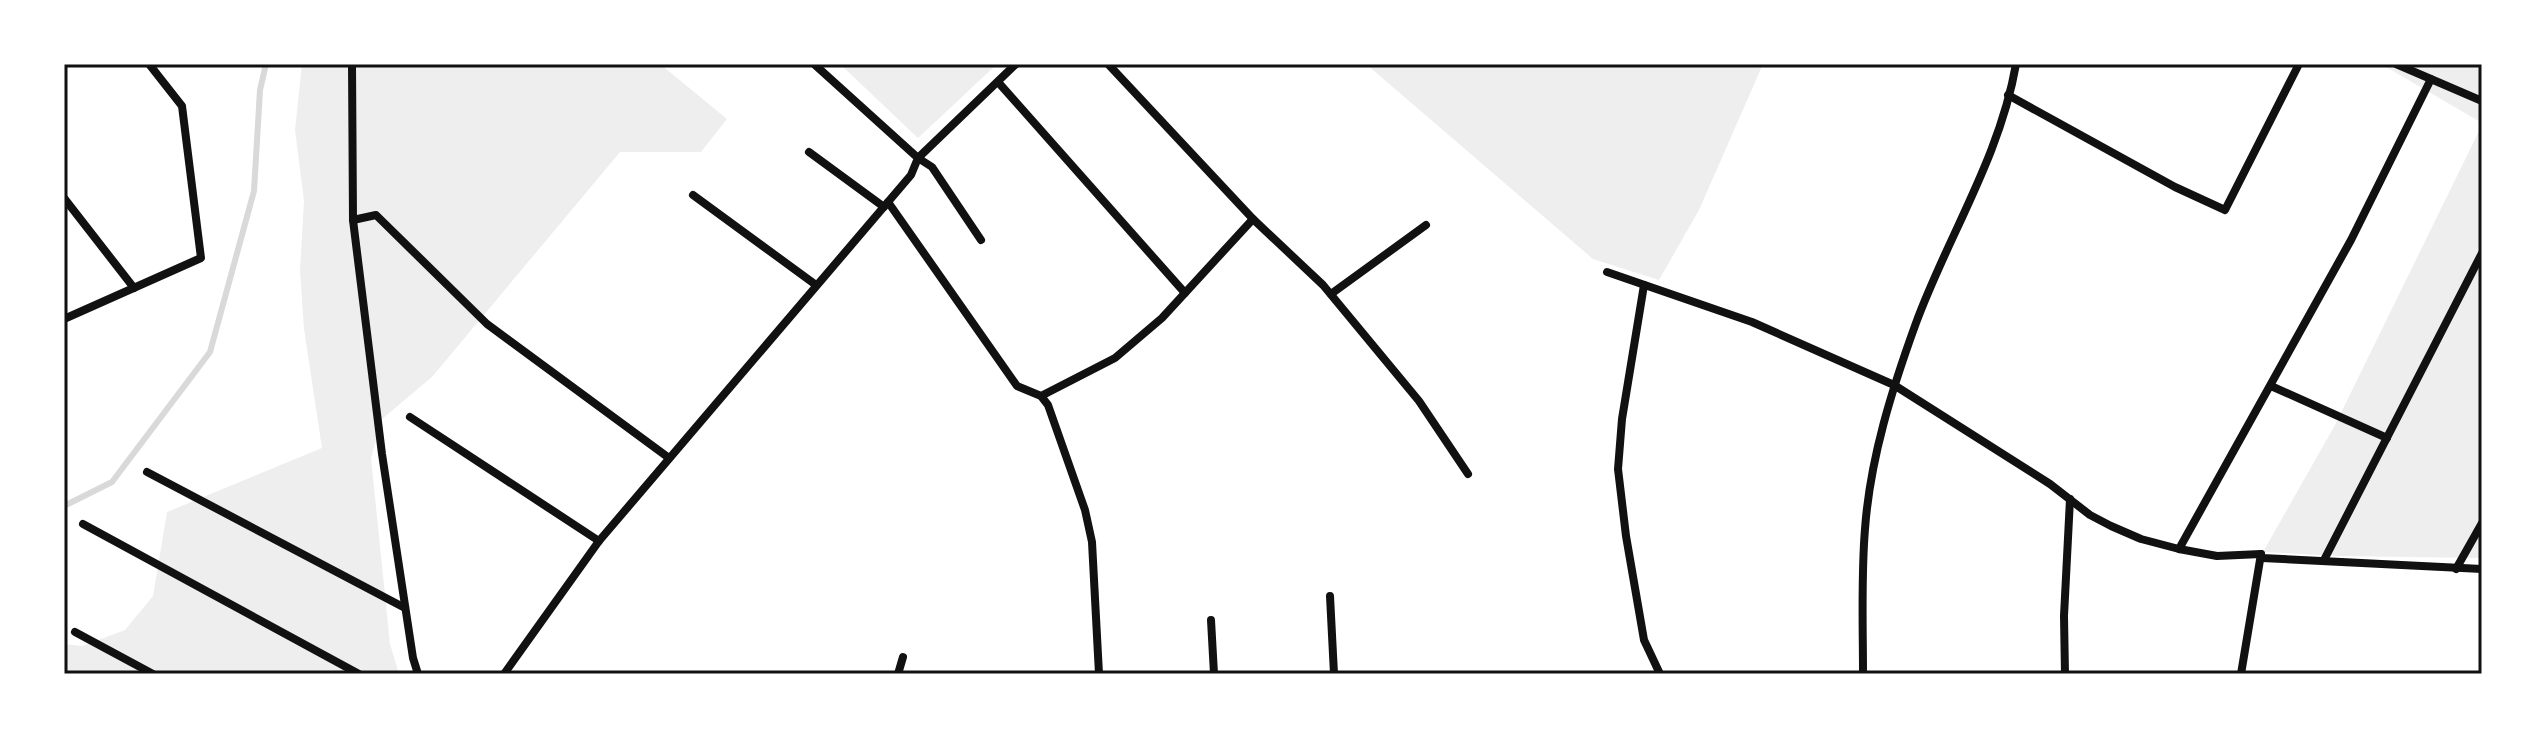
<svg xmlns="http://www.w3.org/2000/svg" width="2546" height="738" font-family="'Fira Sans',sans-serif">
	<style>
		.green { fill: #eee }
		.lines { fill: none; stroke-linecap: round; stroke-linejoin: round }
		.stream { stroke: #d9d9d9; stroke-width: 6 }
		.minor { stroke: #111; stroke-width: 8 }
		.neatline { fill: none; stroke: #111; stroke-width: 3 }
	</style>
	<rect width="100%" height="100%" fill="#fff"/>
	<g class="green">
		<path d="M302,64H660L727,119L701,152H620L432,377L382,419L371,458L390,644L399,674H64V644L82,646L125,630L153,596L167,512L322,448L304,329L300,270L304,201L295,130Z"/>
		<path d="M840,64H997L918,138Z"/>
		<path d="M1366,64H1763L1699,210L1659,280L1593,259Z"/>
		<path d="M2381,64H2482V123Z"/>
		<path d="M2482,125V558L2339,556L2263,552L2335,425Z"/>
	</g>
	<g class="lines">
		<path class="stream" d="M64,506L112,482L210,352L254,191L260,90L266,64"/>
		<g class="minor">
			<path d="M352,64L353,220L382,454L413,658L418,674"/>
			<path d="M1108,64L1253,219L1323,285L1419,401L1468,474"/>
			<path d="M2396,64L2482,101"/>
			<path d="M998,82L1185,293"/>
			<path d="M2008,95L2175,187L2225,210L2299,64"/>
			<path d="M809,152L884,207"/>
			<path d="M693,195L816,285"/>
			<path d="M64,198L134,288"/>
			<path d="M888,202L1017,386L1041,396L1048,405L1085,510L1092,542L1099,674"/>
			<path d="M353,220L376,215L487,324L669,458"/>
			<path d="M981,240L932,167L918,158L1016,64"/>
			<path d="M1607,272L1752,322L1894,385L2050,484L2090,515L2111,526L2141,539L2179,549L2217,556L2261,554L2262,558L2482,569"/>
			<path d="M1644,285L1622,419L1618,469L1626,536L1644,640L1660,674"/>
			<path d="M1331,294L1426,225"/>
			<path d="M64,319L201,258L182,106L149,64"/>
			<path d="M2271,386L2387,438"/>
			<path d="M1041,396L1115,358L1162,318L1253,219"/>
			<path d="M410,417L599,541"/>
			<path d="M147,472L405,608"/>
			<path d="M83,524L359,674"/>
			<path d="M2179,549L2351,240L2431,79"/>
			<path d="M2324,560L2482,253"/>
			<path d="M2456,569L2482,523"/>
			<path d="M1330,596L1334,674"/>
			<path d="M1211,620L1214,674"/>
			<path d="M75,632L153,674"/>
			<path d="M504,674L599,541L911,175L918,158L814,64"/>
			<path d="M898,674L903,657"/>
			<path d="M1863,674C1863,626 1861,577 1865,529C1870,459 1892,389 1916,323C1948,236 2000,157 2016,64"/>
			<path d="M2065,674L2064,616L2070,499"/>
			<path d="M2241,674L2261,554"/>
		</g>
	</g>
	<rect width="2546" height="738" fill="none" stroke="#ffffff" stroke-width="132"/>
	<rect x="66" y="66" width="2414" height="606" class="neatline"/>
</svg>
